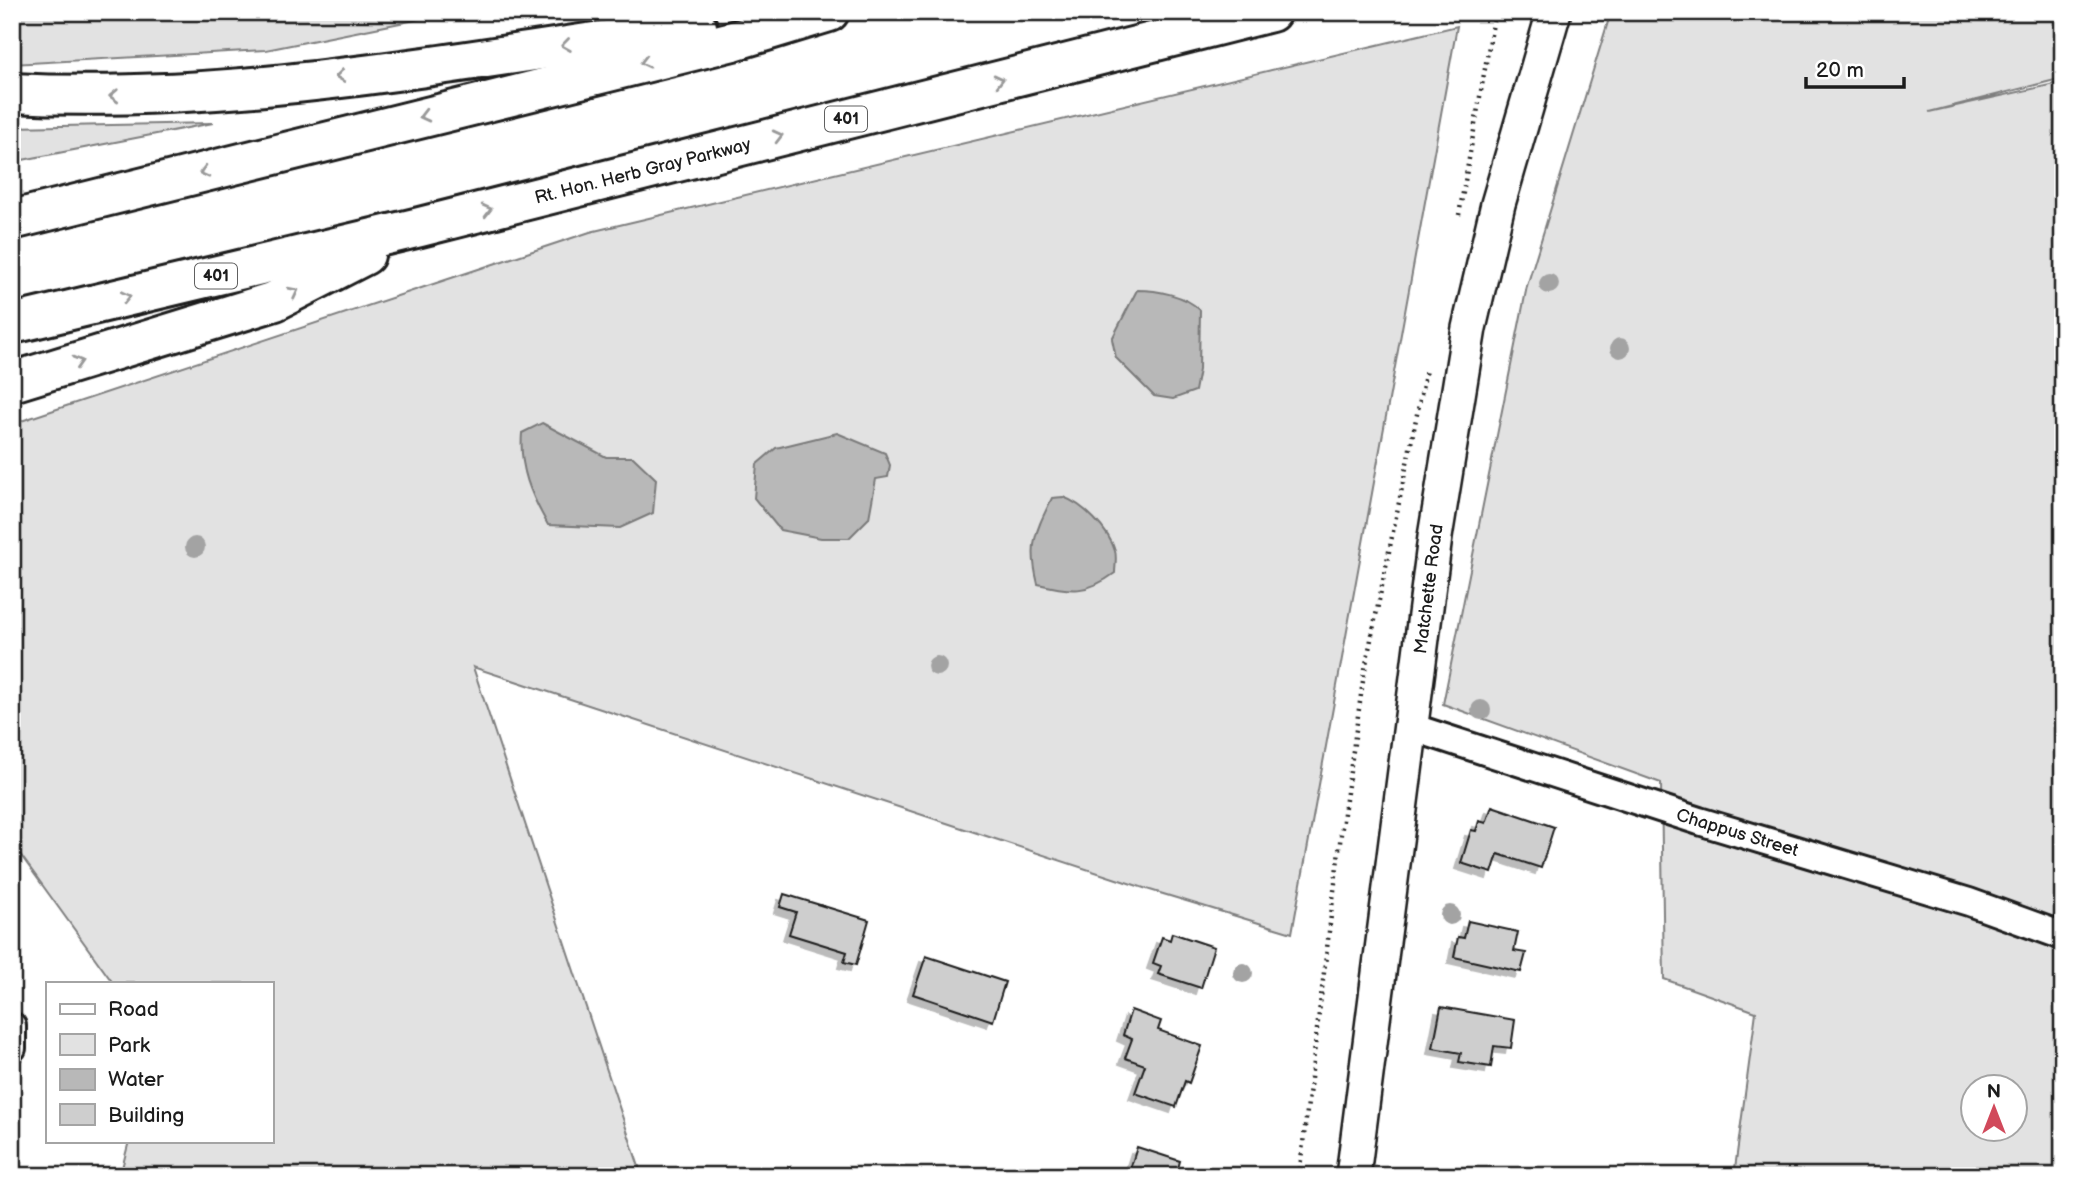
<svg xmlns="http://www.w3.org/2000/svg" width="2075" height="1188" font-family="'Balsamiq Sans',sans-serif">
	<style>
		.green { fill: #e2e2e2; stroke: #7f7f7f; stroke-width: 2; fill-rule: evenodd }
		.water { fill: #b8b8b8; stroke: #7a7a7a; stroke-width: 2 }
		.building { fill: #cecece; stroke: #1c1c1c; stroke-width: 2; filter: url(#shadow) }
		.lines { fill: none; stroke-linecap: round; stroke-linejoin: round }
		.minor-casing { stroke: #1c1c1c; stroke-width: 32 }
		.tertiary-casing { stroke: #1c1c1c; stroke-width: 38 }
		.motorway-casing { stroke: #1c1c1c; stroke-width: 44 }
		.path { stroke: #1c1c1c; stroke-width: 4.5; stroke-dasharray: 2 5; stroke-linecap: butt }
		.minor { stroke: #fff; stroke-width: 26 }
		.tertiary { stroke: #fff; stroke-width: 33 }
		.motorway { stroke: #fff; stroke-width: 38 }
		.tree { fill: #a3a3a3 }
		.oneway { stroke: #999 }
		.labels { text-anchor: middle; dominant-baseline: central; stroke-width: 6; stroke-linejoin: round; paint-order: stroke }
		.shield { fill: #fff; stroke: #606060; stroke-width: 2 }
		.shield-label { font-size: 16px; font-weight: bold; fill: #1c1c1c }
		.street-label { font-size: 18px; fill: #1c1c1c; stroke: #fff }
	</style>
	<defs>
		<filter id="shadow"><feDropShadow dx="-6" dy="6" stdDeviation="0" flood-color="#0004"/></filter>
	</defs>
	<rect width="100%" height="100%" fill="#fff"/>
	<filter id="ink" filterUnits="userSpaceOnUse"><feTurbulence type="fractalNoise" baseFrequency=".0143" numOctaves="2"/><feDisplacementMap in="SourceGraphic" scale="14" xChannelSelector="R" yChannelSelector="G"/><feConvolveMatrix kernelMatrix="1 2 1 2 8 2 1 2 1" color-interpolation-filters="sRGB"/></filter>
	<g filter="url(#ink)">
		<g class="green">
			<path d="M12,12H455L266,50L12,64Z"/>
			<path d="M1611,12H2063V78L1929,112L2063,82V1176H1734L1756,1012L1664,979L1661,783L1443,704L1527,286ZM1974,1086H2016V1128H1974Z"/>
			<path d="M1457,26L1292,933L1150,890L473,667L642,1176H120L129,1141H271V983H113L12,843V424L590,232Z"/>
			<path d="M213,123L12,162V127Z"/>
		</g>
		<g class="water">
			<path d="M1137,290C1157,290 1185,295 1200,310L1199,370L1195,391L1173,399L1154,396L1116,358L1112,339Z"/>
			<path d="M542,423L606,457H633L656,479L653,513L620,528L548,525C531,495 519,468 522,433Z"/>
			<path d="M837,433L885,453L890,465L888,477L876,479L869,518L849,538H821L780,530L754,498L757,464L776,448Z"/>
			<path d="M1063,497C1083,504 1109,530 1115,551C1117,557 1115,566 1115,573C1087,594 1071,592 1038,584C1028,545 1035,533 1052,498Z"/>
		</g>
		<g class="building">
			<path d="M1492,806L1554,827L1541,868L1498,854L1492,873L1461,863L1471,830L1476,831L1479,821L1486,823Z"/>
			<path d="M784,894L869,920L856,965L844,962L847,952L789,934L796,912L780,907Z"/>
			<path d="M1468,921L1518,932L1514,951L1526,953L1521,972L1454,957L1458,937L1464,938Z"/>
			<path d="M1172,933L1214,947L1201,988L1158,974L1161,966L1153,963L1162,937L1170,940Z"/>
			<path d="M926,956L1005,982L993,1021L913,994Z"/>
			<path d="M1441,1007L1515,1020L1511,1048L1494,1046L1491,1067L1459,1062L1461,1053L1433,1048Z"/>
			<path d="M1131,1010L1161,1021L1158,1030L1202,1046L1189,1083L1185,1081L1176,1107L1135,1093L1145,1065L1125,1058L1132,1039L1123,1035Z"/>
			<path d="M1137,1147L1180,1161L1176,1176H1128Z"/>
		</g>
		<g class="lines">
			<g class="minor-casing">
				<g id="minor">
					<path id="s1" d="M1411,727L1699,821L1969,902L2063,936"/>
					<path d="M12,1026V1048"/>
				</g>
			</g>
			<g class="tertiary-casing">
				<g id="tertiary">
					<path id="s2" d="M1353,1176L1435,537L1469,328L1498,204L1554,12"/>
				</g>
			</g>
			<g class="motorway-casing">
				<g id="motorway">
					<path d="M12,93C241,105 471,58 697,27"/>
					<path d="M12,220L733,41L829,12"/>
					<path id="s3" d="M12,324L420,227L1271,12"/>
					<path d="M12,382L275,301L365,255"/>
				</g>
			</g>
			<g class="path">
				<path d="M1459,215L1495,12"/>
				<path d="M1299,1176L1341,834L1364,674L1426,370"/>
			</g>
			<use href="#minor" class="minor"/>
			<use href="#tertiary" class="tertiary"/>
			<use href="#motorway" class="motorway"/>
		</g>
		<g class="tree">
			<circle cx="1549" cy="284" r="10"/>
			<circle cx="1620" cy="348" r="10"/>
			<circle cx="195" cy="547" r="10"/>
			<circle cx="937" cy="666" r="10"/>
			<circle cx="1481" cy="710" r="10"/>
			<circle cx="1450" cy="915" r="10"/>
			<circle cx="1243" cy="973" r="10"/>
		</g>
		<defs><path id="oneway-chevron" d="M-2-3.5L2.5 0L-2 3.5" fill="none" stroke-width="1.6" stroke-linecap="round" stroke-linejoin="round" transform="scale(1.75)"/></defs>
		<g class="oneway">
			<use href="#oneway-chevron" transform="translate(566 45) rotate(172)"/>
			<use href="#oneway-chevron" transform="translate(645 62) rotate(166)"/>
			<use href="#oneway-chevron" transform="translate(340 76) rotate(173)"/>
			<use href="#oneway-chevron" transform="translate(999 80) rotate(-14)"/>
			<use href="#oneway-chevron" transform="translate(114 96) rotate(178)"/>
			<use href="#oneway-chevron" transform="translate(424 116) rotate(166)"/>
			<use href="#oneway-chevron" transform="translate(778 136) rotate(-14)"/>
			<use href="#oneway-chevron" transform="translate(204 172) rotate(166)"/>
			<use href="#oneway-chevron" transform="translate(487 210) rotate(-14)"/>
			<use href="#oneway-chevron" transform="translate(294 292) rotate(-27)"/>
			<use href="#oneway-chevron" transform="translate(126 297) rotate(-13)"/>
			<use href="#oneway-chevron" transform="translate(78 362) rotate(-17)"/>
		</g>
	</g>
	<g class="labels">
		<g class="shield">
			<rect x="825" y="106.5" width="42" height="25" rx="5"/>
			<rect x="195" y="263.5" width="42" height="25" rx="5"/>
		</g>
		<g class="shield-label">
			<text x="846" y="119">401</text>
			<text x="216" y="276">401</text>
		</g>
		<g class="street-label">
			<text stroke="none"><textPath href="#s3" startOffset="649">Rt. Hon. Herb Gray Parkway</textPath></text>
			<text stroke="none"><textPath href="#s2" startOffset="592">Matchette Road</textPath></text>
			<text stroke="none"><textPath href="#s1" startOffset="343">Chappus Street</textPath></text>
		</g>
	</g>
	<rect width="2075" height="1188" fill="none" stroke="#fff" stroke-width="42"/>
	<rect x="21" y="21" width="2033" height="1146" fill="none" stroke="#1c1c1c" stroke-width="2.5" filter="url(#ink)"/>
	<rect x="46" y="982" width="228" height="161" fill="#ffffff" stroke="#a4a4a4" stroke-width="2"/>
	<rect x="60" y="1004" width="35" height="10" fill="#ffffff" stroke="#a4a4a4" stroke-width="2"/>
	<text x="108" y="1016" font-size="21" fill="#1c1c1c">Road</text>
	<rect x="60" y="1034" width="35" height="21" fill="#e2e2e2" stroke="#a4a4a4" stroke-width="2"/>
	<text x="108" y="1052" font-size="21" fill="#1c1c1c">Park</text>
	<rect x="60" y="1069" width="35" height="21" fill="#b8b8b8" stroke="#a4a4a4" stroke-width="2"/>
	<text x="108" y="1086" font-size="21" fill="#1c1c1c">Water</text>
	<rect x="60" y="1104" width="35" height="21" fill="#cecece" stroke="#a4a4a4" stroke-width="2"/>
	<text x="108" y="1122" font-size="21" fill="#1c1c1c">Building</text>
	<g transform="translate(1994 1108)"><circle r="33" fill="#ffffff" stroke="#a4a4a4" stroke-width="2"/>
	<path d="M0-5L12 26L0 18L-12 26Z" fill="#d1495b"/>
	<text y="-10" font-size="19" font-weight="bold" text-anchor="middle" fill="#1c1c1c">N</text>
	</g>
	<path d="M1806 77v10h98v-10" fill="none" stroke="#1c1c1c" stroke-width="3.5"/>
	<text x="1816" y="77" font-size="21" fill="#1c1c1c" stroke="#ffffff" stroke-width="5" paint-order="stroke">20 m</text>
</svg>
